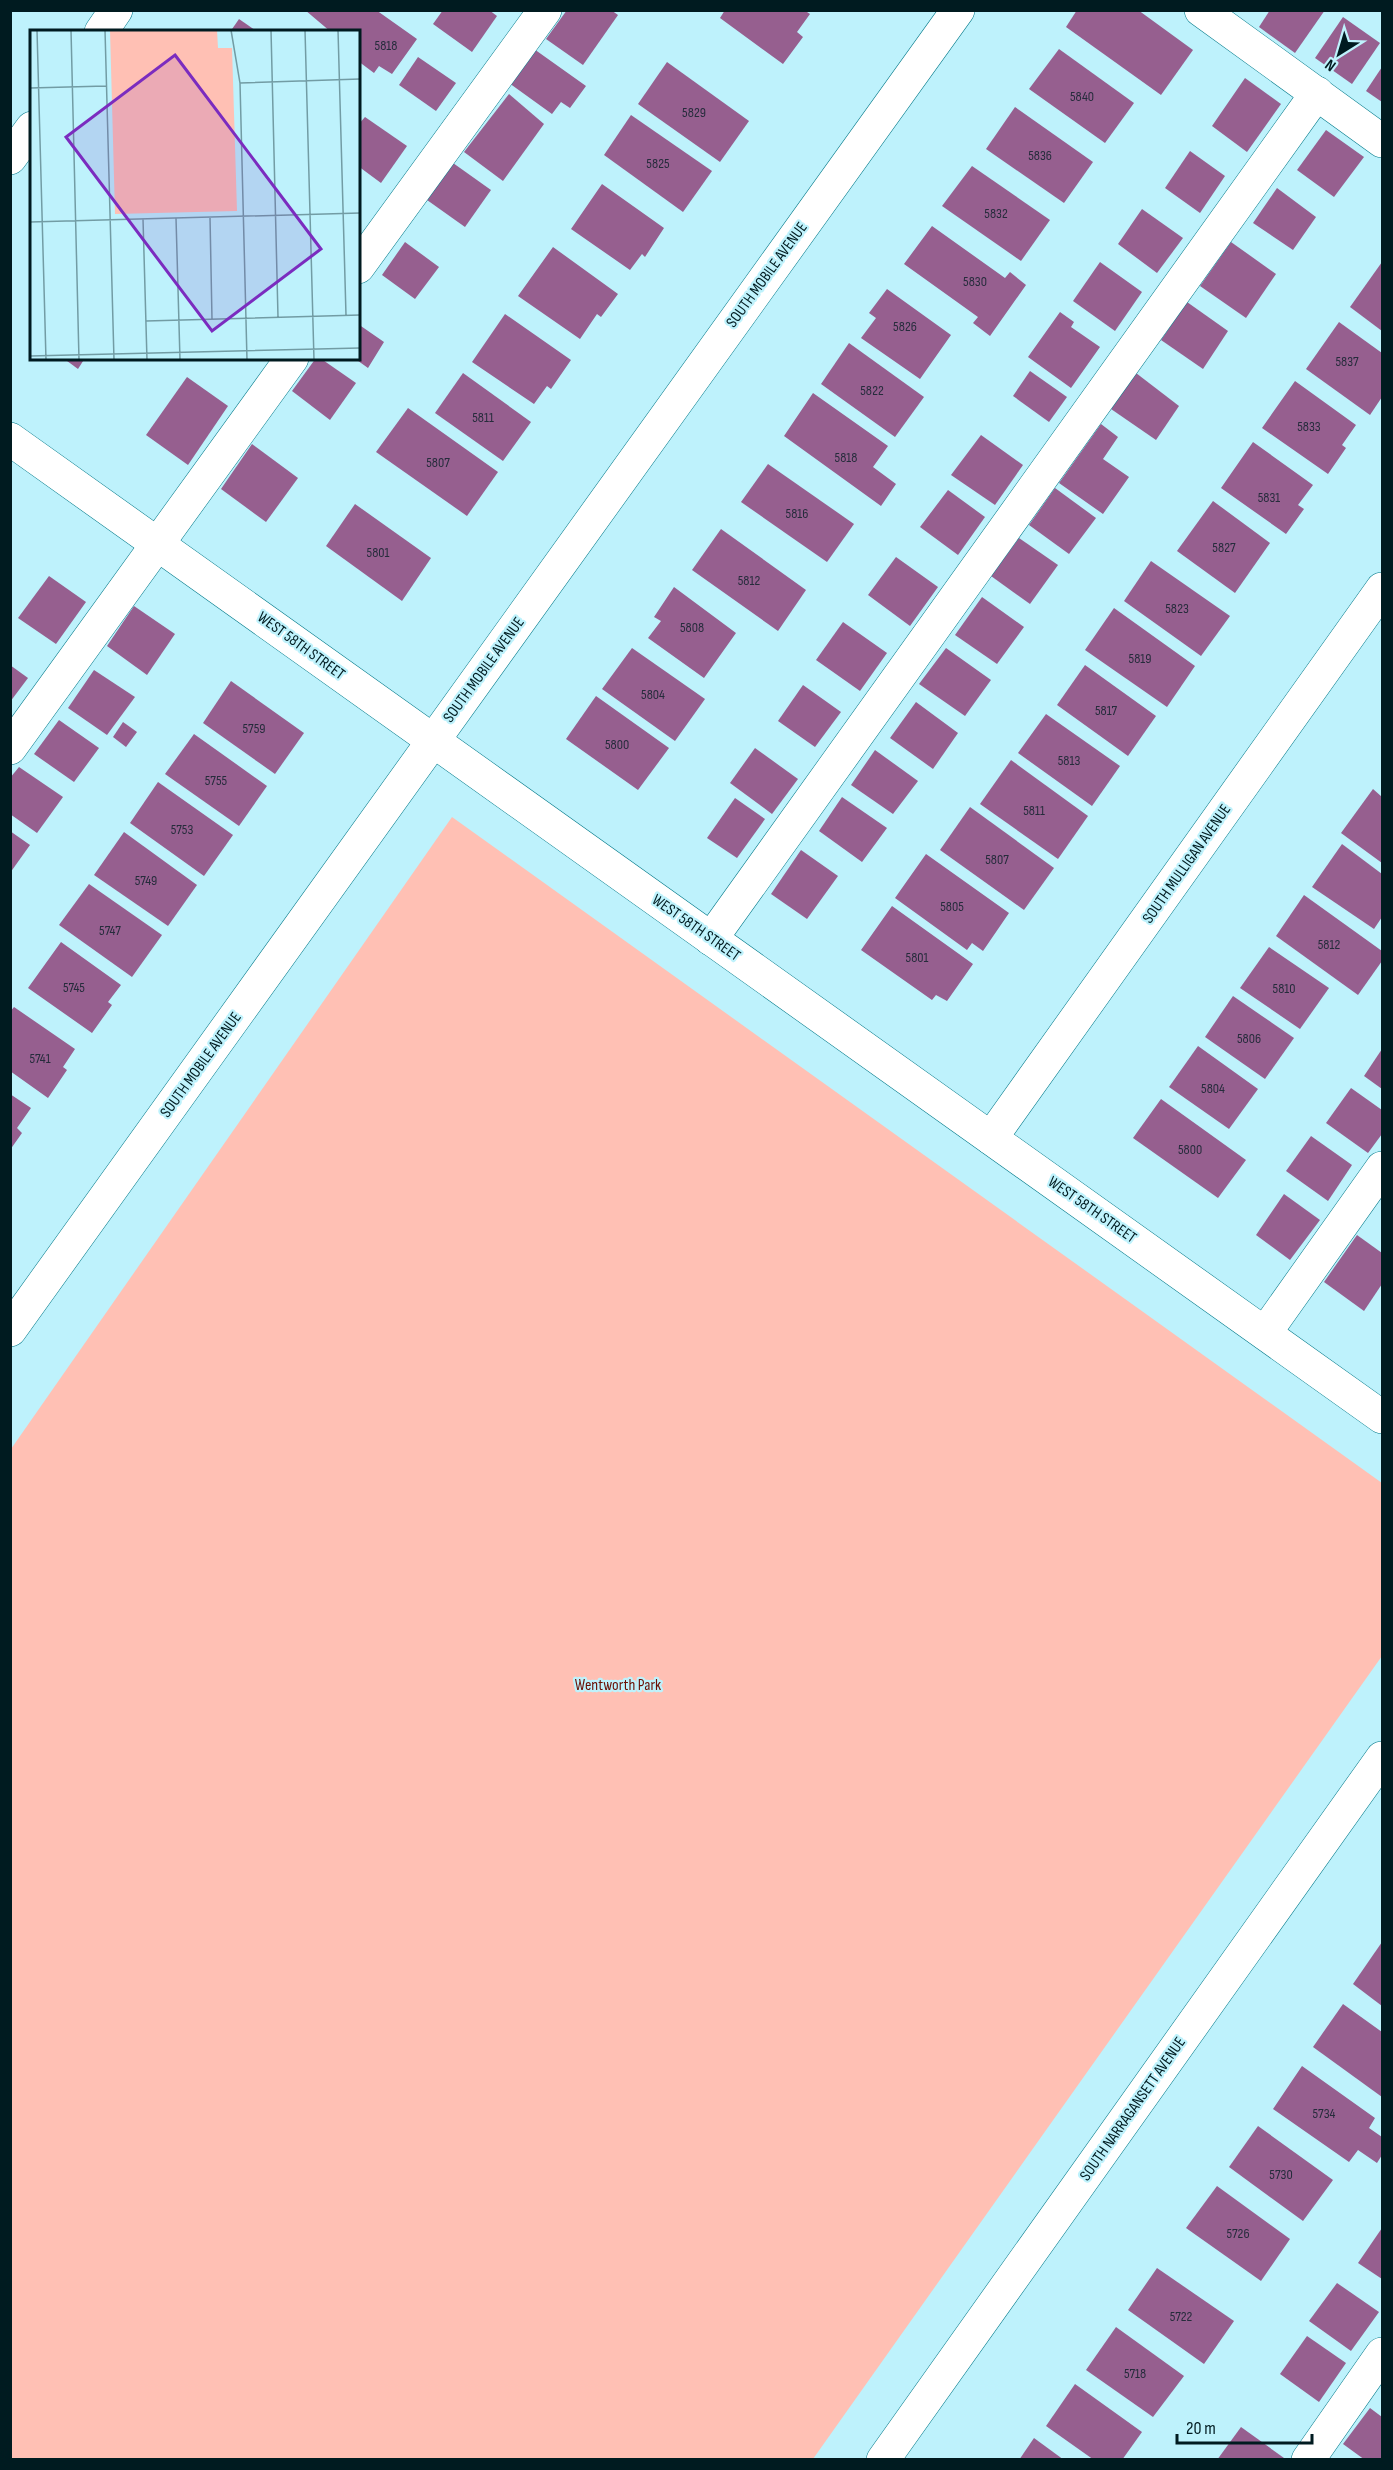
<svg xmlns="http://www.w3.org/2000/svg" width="1393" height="2470" font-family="'Sofia Sans Condensed',sans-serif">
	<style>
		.green { fill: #ffc0b4 }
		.building { fill: #965f8f }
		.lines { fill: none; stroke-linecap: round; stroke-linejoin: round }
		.minor-casing { stroke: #037a8a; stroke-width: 34 }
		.minor { stroke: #fff; stroke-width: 33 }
		.labels { text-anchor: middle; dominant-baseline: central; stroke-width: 4.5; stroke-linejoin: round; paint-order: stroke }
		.number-label { font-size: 14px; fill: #262c3c }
		.street-label { font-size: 16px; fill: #001b20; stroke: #bef2fc }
		.park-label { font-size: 16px; fill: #6b0f04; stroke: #bef2fc }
		.inset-road { fill: none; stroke: #729ca4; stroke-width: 1.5 }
		.view { fill: #7b2cbf; fill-opacity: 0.15; stroke: #7b2cbf; stroke-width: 3 }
		.inset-edge { fill: none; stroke: #001b20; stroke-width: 3 }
	</style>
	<rect width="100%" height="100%" fill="#bef2fc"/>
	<path class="green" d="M452,817L1382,1483V1656L813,2459H11V1449Z"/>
	<g class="building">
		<path d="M305,10H376L417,39L392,74L379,66L374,73L358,61V32H331Z"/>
		<path d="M443,10H489L497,16L472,52L433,24Z"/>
		<path d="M567,10H611L618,15L583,65L546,39Z"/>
		<path d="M725,10H804L810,14L797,32L803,37L783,64L720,18Z"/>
		<path d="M1077,10H1138L1193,50L1161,95L1066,27Z"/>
		<path d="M1270,10H1325L1295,53L1259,27Z"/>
		<path d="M1343,17L1380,43L1352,84L1315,58Z"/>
		<path d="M239,19L258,32H230Z"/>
		<path d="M534,49L586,86L570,108L561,102L552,114L509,83Z"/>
		<path d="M1059,49L1134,103L1105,143L1029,89Z"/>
		<path d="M418,57L456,83L436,111L399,85Z"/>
		<path d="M667,62L749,121L720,162L638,104Z"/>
		<path d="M1382,67V102L1366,91Z"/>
		<path d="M1245,78L1281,104L1247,152L1212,126Z"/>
		<path d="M509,94L544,124L503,181L464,152Z"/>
		<path d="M1015,107L1093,162L1064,203L986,149Z"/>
		<path d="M631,115L712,171L683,212L604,155Z"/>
		<path d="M365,117L407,146L381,183L358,166V125Z"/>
		<path d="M1326,130L1364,157L1334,197L1297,170Z"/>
		<path d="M1190,151L1225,176L1200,213L1165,188Z"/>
		<path d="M453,163L491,190L465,227L427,200Z"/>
		<path d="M972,166L1050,220L1021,261L942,206Z"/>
		<path d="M602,184L664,228L645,257L642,254L630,270L571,229Z"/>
		<path d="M1277,188L1316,217L1293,250L1253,223Z"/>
		<path d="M1142,209L1183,238L1157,273L1118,244Z"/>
		<path d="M932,226L1005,278L1010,272L1026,285L990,336L973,323L978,317L904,264Z"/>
		<path d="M405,242L439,267L415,299L382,275Z"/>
		<path d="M1231,242L1276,274L1246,318L1200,286Z"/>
		<path d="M553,247L618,294L601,317L597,314L580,339L518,296Z"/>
		<path d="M1100,262L1142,292L1115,331L1073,301Z"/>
		<path d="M1382,262V331L1350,307Z"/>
		<path d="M887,289L951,335L920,379L861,338L876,318L869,313Z"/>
		<path d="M1187,302L1228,331L1203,369L1161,340Z"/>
		<path d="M1060,312L1074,322L1071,327L1100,347L1071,388L1028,357Z"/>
		<path d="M505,314L571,360L551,389L547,386L534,404L472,362Z"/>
		<path d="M1339,322L1382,353V397L1370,415L1306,369Z"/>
		<path d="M358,324L384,342L368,368L354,358H358Z"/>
		<path d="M849,343L924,397L895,437L821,384Z"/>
		<path d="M63,358H85L78,369Z"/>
		<path d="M316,358H320L356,383L330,420L292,391Z"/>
		<path d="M1030,371L1067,397L1049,422L1013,396Z"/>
		<path d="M463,373L531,422L503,461L435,413Z"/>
		<path d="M1136,373L1179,406L1156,440L1111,409Z"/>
		<path d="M187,377L228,406L188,465L146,435Z"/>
		<path d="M1295,381L1356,425L1342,445L1346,448L1328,474L1262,428Z"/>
		<path d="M813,393L888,446L873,467L896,484L881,506L784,436Z"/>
		<path d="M408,408L498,472L467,516L376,452Z"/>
		<path d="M1101,424L1118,437L1103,459L1129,477L1103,514L1059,483Z"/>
		<path d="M981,435L1023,465L995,505L951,475Z"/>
		<path d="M1253,442L1313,485L1298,505L1304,509L1286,534L1221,488Z"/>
		<path d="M252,444L298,478L266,522L221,489Z"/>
		<path d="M768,464L854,524L827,562L741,502Z"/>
		<path d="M1055,488L1096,518L1069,554L1029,525Z"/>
		<path d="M948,490L985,517L958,555L920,527Z"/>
		<path d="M1213,501L1270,543L1235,593L1177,551Z"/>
		<path d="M355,504L431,558L402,601L326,546Z"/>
		<path d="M721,529L806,590L778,631L692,570Z"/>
		<path d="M1019,538L1058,565L1030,604L991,576Z"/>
		<path d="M896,557L938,587L910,626L868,595Z"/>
		<path d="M1151,561L1230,616L1201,656L1124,601Z"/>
		<path d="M49,576L86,602L56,644L18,618Z"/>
		<path d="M674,587L736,633L704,678L648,638L661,621L654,617Z"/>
		<path d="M982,597L1024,627L997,664L955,635Z"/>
		<path d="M134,606L175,634L147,675L107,646Z"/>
		<path d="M1114,608L1195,666L1167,707L1085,650Z"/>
		<path d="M843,622L887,653L860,691L816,660Z"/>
		<path d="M632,648L705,699L675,741L602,689Z"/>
		<path d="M946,648L991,680L965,716L919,684Z"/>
		<path d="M10,665L28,678L10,702Z"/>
		<path d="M1085,665L1156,716L1128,756L1057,705Z"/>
		<path d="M94,670L135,697L107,735L68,708Z"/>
		<path d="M231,681L304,733L275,774L203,723Z"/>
		<path d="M803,685L841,712L815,747L778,721Z"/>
		<path d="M596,696L669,748L638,790L566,739Z"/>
		<path d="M916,702L958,733L933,769L890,738Z"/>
		<path d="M1046,714L1120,766L1092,806L1018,753Z"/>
		<path d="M59,720L99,748L74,782L34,754Z"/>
		<path d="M123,722L137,732L126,747L113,737Z"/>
		<path d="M194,734L267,786L239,826L165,774Z"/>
		<path d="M755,748L798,779L772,814L730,783Z"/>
		<path d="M875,750L918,781L893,814L851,785Z"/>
		<path d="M1011,760L1088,816L1058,859L980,804Z"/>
		<path d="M19,767L63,797L37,833L10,814V778Z"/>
		<path d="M158,782L233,835L204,876L130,823Z"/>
		<path d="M1373,789L1382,797V863L1341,833Z"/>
		<path d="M842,797L887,828L862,862L819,831Z"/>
		<path d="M735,798L765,819L737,858L707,838Z"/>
		<path d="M970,807L1054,868L1024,910L940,850Z"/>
		<path d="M10,831L30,845L10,873Z"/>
		<path d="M124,832L197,885L168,926L94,875Z"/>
		<path d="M1342,844L1382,874V917L1374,929L1312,887Z"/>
		<path d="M801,850L838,876L807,919L771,894Z"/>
		<path d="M926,854L1009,913L983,951L972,943L967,950L895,898Z"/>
		<path d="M89,884L162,935L132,977L59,925Z"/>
		<path d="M1304,895L1382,951V961L1358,995L1276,936Z"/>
		<path d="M892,906L973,964L947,1001L936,995L932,1000L861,950Z"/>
		<path d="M61,942L121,985L108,1002L112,1005L92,1033L28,988Z"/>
		<path d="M1269,947L1329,988L1300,1029L1240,988Z"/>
		<path d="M1233,996L1294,1038L1265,1079L1205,1037Z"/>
		<path d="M14,1007L75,1049L63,1067L67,1070L48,1098L10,1071V1012Z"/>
		<path d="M1198,1046L1258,1089L1229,1129L1169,1087Z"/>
		<path d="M1382,1049V1089L1364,1076Z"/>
		<path d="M1351,1088L1382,1110V1134L1368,1153L1326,1123Z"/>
		<path d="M10,1094L31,1108L17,1128L22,1133L10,1150Z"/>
		<path d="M1161,1099L1246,1160L1218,1198L1133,1138Z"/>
		<path d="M1311,1136L1352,1165L1328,1201L1286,1171Z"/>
		<path d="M1284,1194L1320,1220L1290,1260L1256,1235Z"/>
		<path d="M1357,1235L1382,1253V1284L1364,1311L1324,1282Z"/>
		<path d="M1382,1942V2006L1353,1984Z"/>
		<path d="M1343,2004L1382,2032V2097L1313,2047Z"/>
		<path d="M1302,2066L1375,2118L1369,2128L1382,2137V2155L1377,2163L1358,2150L1349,2162L1273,2109Z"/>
		<path d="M1258,2126L1333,2180L1303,2221L1229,2167Z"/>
		<path d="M1217,2186L1290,2239L1261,2281L1186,2228Z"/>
		<path d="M1382,2228V2279L1358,2263Z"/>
		<path d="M1157,2268L1234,2321L1204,2364L1128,2310Z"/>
		<path d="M1337,2283L1379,2312L1351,2351L1309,2321Z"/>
		<path d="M1116,2327L1184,2376L1153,2417L1086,2370Z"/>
		<path d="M1307,2336L1346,2363L1319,2402L1280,2374Z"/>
		<path d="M1075,2384L1142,2432L1122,2460H1094L1046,2426Z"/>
		<path d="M1370,2408L1382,2417V2460H1365L1343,2444Z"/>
		<path d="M1241,2427L1284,2458L1282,2460H1217Z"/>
		<path d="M1034,2438L1064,2460H1019Z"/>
	</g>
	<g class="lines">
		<g class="minor-casing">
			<g id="minor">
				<path d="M1201,10L1382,141"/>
				<path d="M101,32L116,10"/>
				<path d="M10,158L32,128"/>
				<path d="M358,267L545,10"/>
				<path d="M10,439L1382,1417"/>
				<path d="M10,748L292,358"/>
				<path d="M711,939L1317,93"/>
				<path d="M991,1138L1382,589"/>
				<path d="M10,1330L958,10"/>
				<path d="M1265,1333L1382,1168"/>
				<path d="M883,2460L1382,1758"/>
				<path d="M1308,2460L1382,2354"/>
			</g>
		</g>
		<use href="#minor" class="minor"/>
	</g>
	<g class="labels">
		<g class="number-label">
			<text x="386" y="45">5818</text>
			<text x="1082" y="96">5840</text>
			<text x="694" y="112">5829</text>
			<text x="1040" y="155">5836</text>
			<text x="658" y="163">5825</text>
			<text x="996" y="213">5832</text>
			<text x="975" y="281">5830</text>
			<text x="905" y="326">5826</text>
			<text x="1347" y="361">5837</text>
			<text x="872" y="390">5822</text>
			<text x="483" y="417">5811</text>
			<text x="1309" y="426">5833</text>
			<text x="846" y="457">5818</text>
			<text x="438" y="462">5807</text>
			<text x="1269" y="497">5831</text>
			<text x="797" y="513">5816</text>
			<text x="1224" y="547">5827</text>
			<text x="378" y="552">5801</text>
			<text x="749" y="580">5812</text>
			<text x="1177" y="608">5823</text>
			<text x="692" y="627">5808</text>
			<text x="1140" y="658">5819</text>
			<text x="653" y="694">5804</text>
			<text x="1106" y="710">5817</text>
			<text x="254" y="728">5759</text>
			<text x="617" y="744">5800</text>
			<text x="1069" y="760">5813</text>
			<text x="216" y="780">5755</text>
			<text x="1034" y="810">5811</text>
			<text x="182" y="829">5753</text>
			<text x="997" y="859">5807</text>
			<text x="146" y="880">5749</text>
			<text x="952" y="906">5805</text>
			<text x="110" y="930">5747</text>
			<text x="1329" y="944">5812</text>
			<text x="917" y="957">5801</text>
			<text x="74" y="987">5745</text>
			<text x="1284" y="988">5810</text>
			<text x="1249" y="1038">5806</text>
			<text x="40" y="1058">5741</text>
			<text x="1213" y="1088">5804</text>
			<text x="1190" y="1149">5800</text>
			<text x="1324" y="2113">5734</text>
			<text x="1281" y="2174">5730</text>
			<text x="1238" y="2233">5726</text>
			<text x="1181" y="2316">5722</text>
			<text x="1135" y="2373">5718</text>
		</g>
		<g class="street-label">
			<text transform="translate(767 275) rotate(-54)">SOUTH MOBILE AVENUE</text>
			<text transform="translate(301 646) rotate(36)">WEST 58TH STREET</text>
			<text transform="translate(484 670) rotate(-54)">SOUTH MOBILE AVENUE</text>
			<text transform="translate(1187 864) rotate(-55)">SOUTH MULLIGAN AVENUE</text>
			<text transform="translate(696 928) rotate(35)">WEST 58TH STREET</text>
			<text transform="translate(201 1065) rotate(-54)">SOUTH MOBILE AVENUE</text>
			<text transform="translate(1092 1210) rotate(35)">WEST 58TH STREET</text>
			<text transform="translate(1133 2109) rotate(-55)">SOUTH NARRAGANSETT AVENUE</text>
		</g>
		<g class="park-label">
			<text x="618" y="1685">Wentworth Park</text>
		</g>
	</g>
	<g transform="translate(30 30)">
		<rect width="330" height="330" fill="#bef2fc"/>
		<path d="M80,0H187L188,18H202L207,181L85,184Z" fill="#ffc0b4"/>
		<path class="inset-road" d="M7,0L16,330M41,0L49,330M75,0L84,330M201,0L210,53L217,330M241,0L248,287M275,0L284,330M308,0L316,285M210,53L330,49M0,58L76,56M180,187L182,289M146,188L150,330M113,189L117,330M0,192L330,183M116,291L330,285M0,326L330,318"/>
		<path class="view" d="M145,25L291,219L182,301L36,107Z"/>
		<rect width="330" height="330" class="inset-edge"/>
	</g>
	<rect width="1393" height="2470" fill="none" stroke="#001b20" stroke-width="24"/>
	<g transform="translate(1339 54) rotate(217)" stroke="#bef2fc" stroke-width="4.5" paint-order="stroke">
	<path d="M0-4.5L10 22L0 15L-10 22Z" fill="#001b20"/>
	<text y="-9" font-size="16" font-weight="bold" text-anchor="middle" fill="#001b20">N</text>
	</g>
	<path d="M1177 2434v9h135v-9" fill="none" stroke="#001b20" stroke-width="3"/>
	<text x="1186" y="2434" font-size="18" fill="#001b20" stroke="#bef2fc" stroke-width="4.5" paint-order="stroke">20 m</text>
</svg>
